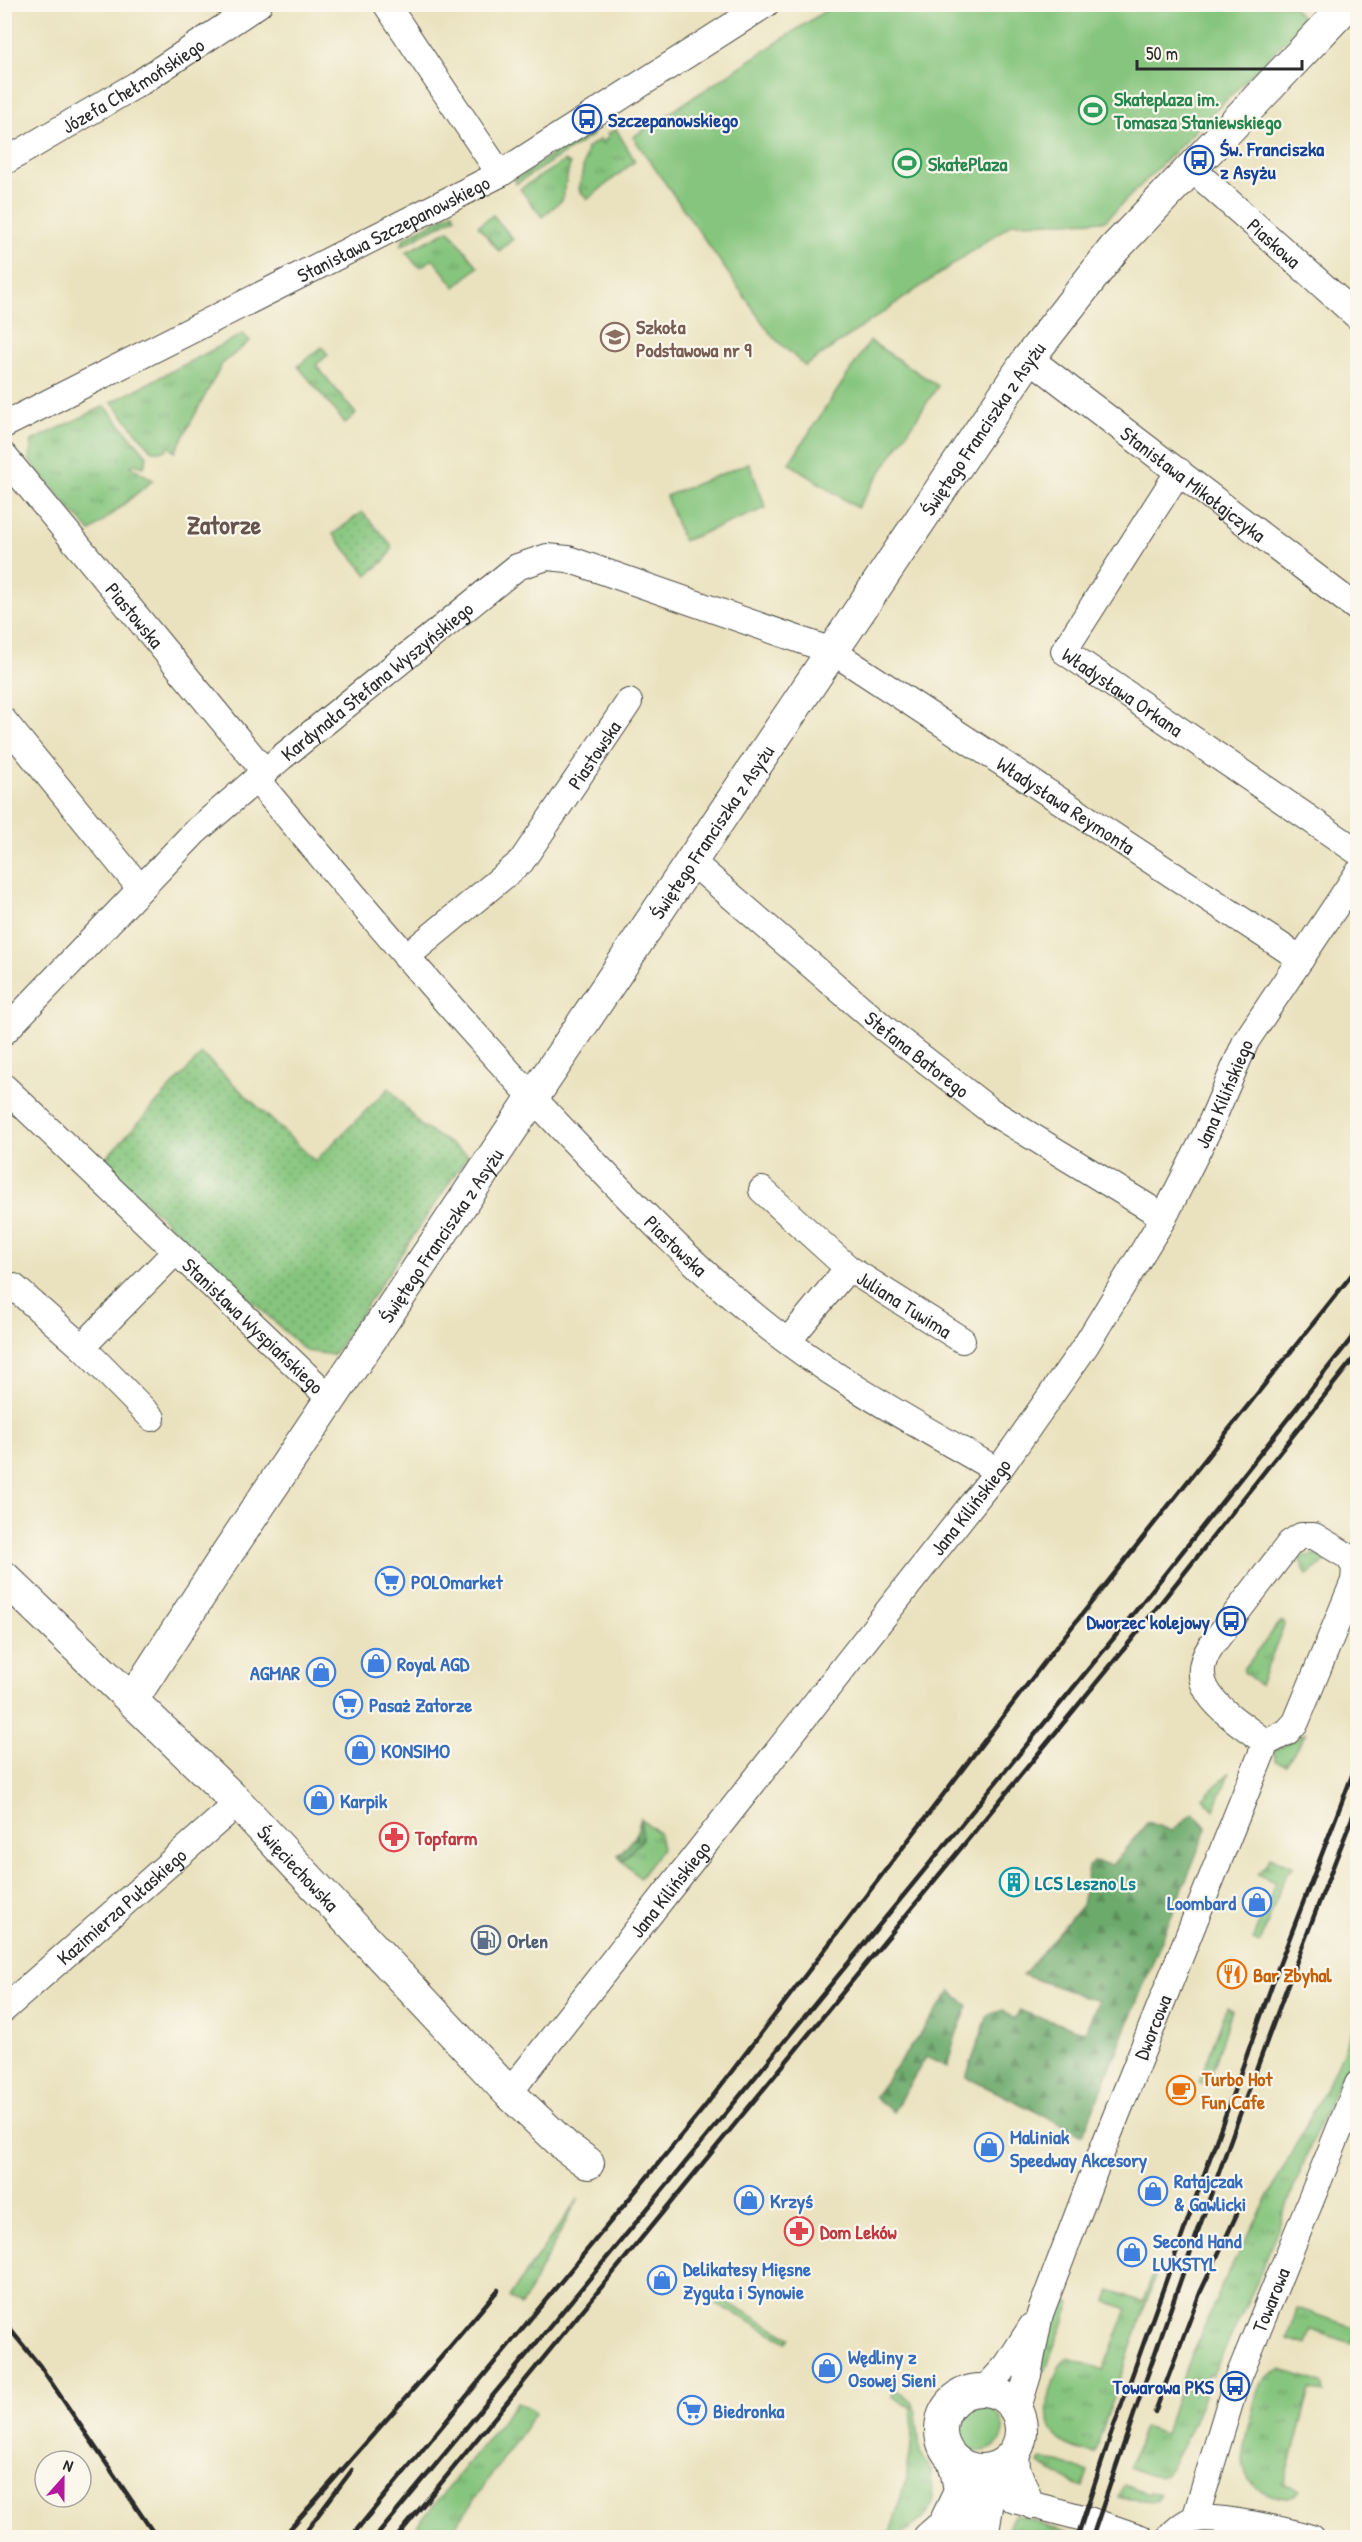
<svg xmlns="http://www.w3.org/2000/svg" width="1362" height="2542" font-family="'Patrick Hand',sans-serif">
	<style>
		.grass { fill: url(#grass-tufts); stroke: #587854; stroke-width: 1.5 }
		.forest { fill: url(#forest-firs); stroke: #4c6a4c; stroke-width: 1.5 }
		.park { fill: url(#park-dots); stroke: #587854; stroke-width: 1.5 }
		.garden { fill: #85c57d; stroke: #587854; stroke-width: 1.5 }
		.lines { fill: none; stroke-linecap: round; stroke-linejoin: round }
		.minor-casing { stroke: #484641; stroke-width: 28 }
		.tertiary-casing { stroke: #484641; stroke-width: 34 }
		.minor { stroke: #fff; stroke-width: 26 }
		.tertiary { stroke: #fff; stroke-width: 32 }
		.rail { stroke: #2b2b2b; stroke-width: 4.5 }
		.labels { text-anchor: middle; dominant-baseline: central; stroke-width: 4.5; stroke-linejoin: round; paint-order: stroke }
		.street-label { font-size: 20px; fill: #2b2b2b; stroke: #fbf7ec }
		.leisure-label { font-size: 20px; font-weight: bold; fill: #27864d; stroke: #fbf7ec; text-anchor: start }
		.transit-label { font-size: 20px; font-weight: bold; fill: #164399; stroke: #fbf7ec; text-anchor: start }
		.education-label { font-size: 20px; font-weight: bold; fill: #785e54; stroke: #fbf7ec; text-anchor: start }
		.shop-label { font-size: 20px; font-weight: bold; fill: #366cbe; stroke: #fbf7ec; text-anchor: start }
		.health-label { font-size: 20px; font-weight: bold; fill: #be3a42; stroke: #fbf7ec; text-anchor: start }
		.culture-label { font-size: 20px; font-weight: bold; fill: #0d838f; stroke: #fbf7ec; text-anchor: start }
		.service-label { font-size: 20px; font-weight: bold; fill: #4e5e75; stroke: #fbf7ec; text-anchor: start }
		.food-label { font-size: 20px; font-weight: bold; fill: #c56008; stroke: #fbf7ec; text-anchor: start }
		.district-label { font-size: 26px; font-weight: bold; fill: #66554e; stroke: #fbf7ec }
	</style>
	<defs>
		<pattern id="grass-tufts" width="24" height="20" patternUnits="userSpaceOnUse" patternTransform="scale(1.5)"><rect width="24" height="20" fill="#85c57d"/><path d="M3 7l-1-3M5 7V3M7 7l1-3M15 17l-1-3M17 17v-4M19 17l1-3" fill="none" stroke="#6da067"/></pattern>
		<pattern id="forest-firs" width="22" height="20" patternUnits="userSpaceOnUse" patternTransform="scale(1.5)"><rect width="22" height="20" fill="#6caa6c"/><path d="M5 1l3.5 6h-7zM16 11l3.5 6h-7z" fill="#598b59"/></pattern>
		<pattern id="park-dots" width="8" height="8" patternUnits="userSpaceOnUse" patternTransform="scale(1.5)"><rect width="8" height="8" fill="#85c57d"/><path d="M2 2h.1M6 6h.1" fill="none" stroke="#6da067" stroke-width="1.8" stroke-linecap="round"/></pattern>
	</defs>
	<rect width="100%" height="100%" fill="#fbf7ec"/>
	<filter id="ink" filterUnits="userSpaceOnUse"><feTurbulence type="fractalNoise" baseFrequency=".0167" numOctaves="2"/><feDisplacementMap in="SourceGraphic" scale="12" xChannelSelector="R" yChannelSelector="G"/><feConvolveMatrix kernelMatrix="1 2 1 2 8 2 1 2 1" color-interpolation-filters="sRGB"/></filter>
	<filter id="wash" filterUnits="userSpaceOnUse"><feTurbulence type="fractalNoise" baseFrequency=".008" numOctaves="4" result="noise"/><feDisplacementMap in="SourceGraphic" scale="24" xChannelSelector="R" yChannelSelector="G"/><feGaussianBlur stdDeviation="1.35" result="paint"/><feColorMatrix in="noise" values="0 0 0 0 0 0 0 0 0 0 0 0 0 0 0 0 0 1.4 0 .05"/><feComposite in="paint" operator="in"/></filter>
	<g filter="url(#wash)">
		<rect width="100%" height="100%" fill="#eae2be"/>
		<g class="grass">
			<path d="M616,129L635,161L588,199L579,190L587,148L600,139L602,142L609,137L607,134Z"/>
			<path d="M590,130L593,135L516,184L514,179Z"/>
			<path d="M564,161L570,164L562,200L542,217L520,189Z"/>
			<path d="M453,212L456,217L401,246L404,238Z"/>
			<path d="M493,215L513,239L499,251L478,226Z"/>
			<path d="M449,230L478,267L455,287L433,259L421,267L416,265L406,252Z"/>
			<path d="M243,334L250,341L222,364L175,452L170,447L164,451H152L112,402Z"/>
			<path d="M322,347L328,355L316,365L356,414L345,423L298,366Z"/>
			<path d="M105,406L147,456L144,467L134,464L131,466L153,480L90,532L29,460L32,441Z"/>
			<path d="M1314,1554L1327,1560L1307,1575L1299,1558Z"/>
			<path d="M1283,1621L1284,1625L1260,1685L1244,1672V1669L1280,1622Z"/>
			<path d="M1306,1733L1286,1765L1275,1761L1274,1751Z"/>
			<path d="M1230,1772L1214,1810L1203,1798Z"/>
			<path d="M641,1818L659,1834L662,1849L640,1878L622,1861C633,1852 645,1833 641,1818Z"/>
			<path d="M1270,1857L1293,1867L1285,1876L1260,1943L1253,1940L1276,1883L1257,1874L1267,1865Z"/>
			<path d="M1227,2007L1232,2010L1208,2086L1199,2082Z"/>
			<path d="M1357,2021V2041L1316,2132L1256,2284L1212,2376L1208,2374L1204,2384L1208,2386C1201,2402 1175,2472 1161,2476C1152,2479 1138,2470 1130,2467L1144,2427L1165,2434L1184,2374L1223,2283L1333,2074Z"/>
			<path d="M578,2199L521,2306L509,2297Z"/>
			<path d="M1153,2273L1156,2274L1094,2454C1086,2451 1075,2449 1067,2445C1042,2431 1045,2403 1054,2381C1057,2371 1059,2363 1069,2358L1103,2370L1127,2309L1106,2301L1110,2290L1143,2302Z"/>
			<path d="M707,2291L790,2337L787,2342L704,2297Z"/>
			<path d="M1060,2298L1071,2303L1045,2371L1037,2370Z"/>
			<path d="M1297,2308L1357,2328V2338L1354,2337L1351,2343L1311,2330L1306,2345L1288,2339Z"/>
			<path d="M1282,2370L1316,2381L1323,2385L1324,2394L1310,2390L1284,2485L1300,2490C1292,2500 1287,2499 1276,2496C1230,2485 1243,2446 1252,2412C1255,2403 1256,2389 1263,2381C1268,2374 1274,2373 1282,2370Z"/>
			<path d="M895,2389L911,2402L916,2412L920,2452L931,2471L933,2502L924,2518L898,2537H874L890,2533C903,2493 916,2450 911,2408L892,2396Z"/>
			<path d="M517,2402L536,2412L448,2537H408Z"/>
			<path d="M1041,2460L1059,2462L1088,2472L1083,2487L1066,2480L1039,2464Z"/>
			<path d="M1124,2485L1148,2494L1149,2492L1160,2495L1156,2501L1119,2498Z"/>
			<path d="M1015,2514L1068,2533L1067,2537H1002Z"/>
		</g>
		<g class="forest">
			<path d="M1193,1813L1207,1828L1083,2135L966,2077L988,2015L1003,2010L1014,2019L1020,2011L1085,2032L1098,2001L1023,1975L1082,1905L1089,1867L1093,1862L1112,1865L1148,1822L1172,1831Z"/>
			<path d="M641,1818L642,1840L622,1861L618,1855L635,1837Z"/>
			<path d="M951,1991L968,2006L956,2035L947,2067L926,2057L893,2112L874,2097Z"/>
		</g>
		<g class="park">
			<path d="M362,512L391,544C393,558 376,567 367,575L333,534Z"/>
			<path d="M202,1054L315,1161L389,1088L421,1126L468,1155L333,1355L306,1351L102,1162Z"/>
		</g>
		<g class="garden">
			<path d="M1292,5L1305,21L1105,221L1013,223L805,366L772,336L633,137L834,5Z"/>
			<path d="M870,341L938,386L857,508L789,463Z"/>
			<path d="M749,463L766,508L683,541L666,496Z"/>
			<circle cx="981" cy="2429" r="22"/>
		</g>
	</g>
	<g filter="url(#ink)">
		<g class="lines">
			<g class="minor-casing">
				<g id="minor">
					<path d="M386,4L500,174"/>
					<path id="s1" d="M4,162L141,82L259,4"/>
					<path id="s2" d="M1191,168L1358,317"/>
					<path id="s3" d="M1029,358L1358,609"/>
					<path id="s4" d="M4,425L500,174L766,4"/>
					<path id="s5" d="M4,456L265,772"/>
					<path id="s6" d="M1179,471L1064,651L1358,852"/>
					<path d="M4,721L140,888"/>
					<path id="s7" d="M256,779C364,908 472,1036 589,1157C643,1213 696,1268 756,1317C830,1378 915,1423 998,1471"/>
					<path id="s8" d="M692,862L884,1028L992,1112L1164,1217"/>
					<path id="s9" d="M406,957L521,862L629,702"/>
					<path id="s10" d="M4,1032L194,833L282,757L517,567L547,557L568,559L832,651L1301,959"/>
					<path id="s11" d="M4,1087L331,1399"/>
					<path id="s12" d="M762,1190L848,1268L962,1340"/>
					<path d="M14,1287L82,1347"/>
					<path d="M788,1341L848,1268"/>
					<path d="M152,1418L82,1347L176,1251"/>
					<path id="s13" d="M4,2009L238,1803"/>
					<path id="s14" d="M509,2093L998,1471L1086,1345L1164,1217L1207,1132L1246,1041L1358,873"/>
					<path d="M984,2390L1007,2365L1032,2326"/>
					<path id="s15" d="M1017,2411L1028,2375L1040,2314L1102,2151L1253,1775L1266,1743L1287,1732L1296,1722L1354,1581L1355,1568L1349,1557L1314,1536H1301L1290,1543L1211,1646C1180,1691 1235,1718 1266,1743"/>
					<path d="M1016,2451L1017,2469L1032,2506"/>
					<path d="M993,2469L1000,2484L1014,2500L1083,2518L1141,2538"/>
					<path id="s16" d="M1195,2519L1235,2386L1358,2084"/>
					<path d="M1169,2538C1176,2530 1185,2521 1196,2519C1217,2515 1288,2531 1311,2538"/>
				</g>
			</g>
			<g class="tertiary-casing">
				<g id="tertiary">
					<path id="s17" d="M4,1577L238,1803L509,2093L566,2147L588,2163"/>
					<path id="s18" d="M132,1700L228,1552L1029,358L1114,249L1348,4"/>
					<circle cx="981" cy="2430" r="40"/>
					<path d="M953,2459C961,2483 962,2512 958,2538"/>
					<path d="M929,2538L944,2525L959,2494"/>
					<path d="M982,2538L993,2469"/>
				</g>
			</g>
			<use href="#minor" class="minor"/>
			<use href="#tertiary" class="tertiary"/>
			<g class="rail">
				<path d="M4,2322L40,2366L157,2538"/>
				<path d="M1155,2412L1200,2293L1243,2201"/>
				<path d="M282,2538L432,2368L498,2290"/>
				<path d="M301,2538L352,2470"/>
				<path d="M350,2538L703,2109L1056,1647L1358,1267"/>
				<path d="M375,2538L667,2185L1122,1628L1358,1330"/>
				<path d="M396,2538L1133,1638L1358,1353"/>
				<path d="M1077,2538L1109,2440L1278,1968L1358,1760"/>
				<path d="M1092,2538C1175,2291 1262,2045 1358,1803"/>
			</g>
		</g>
	</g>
	<defs>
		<g id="stadium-ring" transform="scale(1.5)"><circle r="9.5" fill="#fbf7ec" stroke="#2e9e5b" stroke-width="1.5"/><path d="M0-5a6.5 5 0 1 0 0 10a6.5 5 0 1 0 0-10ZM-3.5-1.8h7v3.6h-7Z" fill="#2e9e5b"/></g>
		<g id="bus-ring" transform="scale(1.5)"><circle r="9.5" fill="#fbf7ec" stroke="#1a4fb4" stroke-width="1.5"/><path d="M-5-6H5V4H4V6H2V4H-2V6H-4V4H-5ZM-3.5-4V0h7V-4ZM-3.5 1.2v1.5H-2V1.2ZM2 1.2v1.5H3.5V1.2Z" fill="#1a4fb4"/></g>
		<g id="school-ring" transform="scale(1.5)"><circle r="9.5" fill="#fbf7ec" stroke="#8d6e63" stroke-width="1.5"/><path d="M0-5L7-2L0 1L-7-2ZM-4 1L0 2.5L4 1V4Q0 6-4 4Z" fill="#8d6e63"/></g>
		<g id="supermarket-ring" transform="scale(1.5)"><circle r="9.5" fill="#fbf7ec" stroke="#3f7fe0" stroke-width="1.5"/><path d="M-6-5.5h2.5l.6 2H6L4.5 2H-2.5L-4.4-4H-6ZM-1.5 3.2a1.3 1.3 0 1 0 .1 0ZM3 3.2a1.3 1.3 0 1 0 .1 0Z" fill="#3f7fe0"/></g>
		<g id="shop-ring" transform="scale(1.5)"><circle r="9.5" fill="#fbf7ec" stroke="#3f7fe0" stroke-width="1.5"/><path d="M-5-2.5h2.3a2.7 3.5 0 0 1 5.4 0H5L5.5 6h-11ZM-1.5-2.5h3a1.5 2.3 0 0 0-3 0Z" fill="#3f7fe0"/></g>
		<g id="pharmacy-ring" transform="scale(1.5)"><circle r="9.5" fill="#fbf7ec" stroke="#e0444e" stroke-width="1.5"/><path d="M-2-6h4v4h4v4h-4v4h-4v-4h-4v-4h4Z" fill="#e0444e"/></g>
		<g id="building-ring" transform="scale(1.5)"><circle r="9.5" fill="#fbf7ec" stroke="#0f9aa8" stroke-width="1.5"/><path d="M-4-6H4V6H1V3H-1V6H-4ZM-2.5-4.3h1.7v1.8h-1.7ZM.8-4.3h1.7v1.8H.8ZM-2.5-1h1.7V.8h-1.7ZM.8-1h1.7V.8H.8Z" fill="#0f9aa8"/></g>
		<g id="fuel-ring" transform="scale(1.5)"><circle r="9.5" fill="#fbf7ec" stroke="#5c6f8a" stroke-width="1.5"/><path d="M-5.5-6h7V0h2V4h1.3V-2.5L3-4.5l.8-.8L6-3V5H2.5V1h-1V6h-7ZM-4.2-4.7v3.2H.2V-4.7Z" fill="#5c6f8a"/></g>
		<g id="restaurant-ring" transform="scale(1.5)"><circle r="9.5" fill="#fbf7ec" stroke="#e8710a" stroke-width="1.5"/><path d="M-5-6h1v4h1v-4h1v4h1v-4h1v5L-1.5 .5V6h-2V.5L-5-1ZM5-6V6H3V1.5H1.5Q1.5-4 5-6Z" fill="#e8710a"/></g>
		<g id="cafe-ring" transform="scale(1.5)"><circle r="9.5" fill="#fbf7ec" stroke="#e8710a" stroke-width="1.5"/><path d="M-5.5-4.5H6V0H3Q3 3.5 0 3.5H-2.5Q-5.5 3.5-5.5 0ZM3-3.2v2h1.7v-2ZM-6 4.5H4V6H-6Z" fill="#e8710a"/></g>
	</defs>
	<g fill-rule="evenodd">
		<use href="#stadium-ring" x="1093" y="110"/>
		<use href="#bus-ring" x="587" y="119"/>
		<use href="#bus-ring" x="1199" y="160"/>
		<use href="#stadium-ring" x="907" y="163"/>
		<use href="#school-ring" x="615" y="337"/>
		<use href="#supermarket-ring" x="390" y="1581"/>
		<use href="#bus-ring" x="1231" y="1621"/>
		<use href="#shop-ring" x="376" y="1663"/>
		<use href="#shop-ring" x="321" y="1672"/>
		<use href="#supermarket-ring" x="348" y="1704"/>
		<use href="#shop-ring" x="360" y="1750"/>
		<use href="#shop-ring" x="319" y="1800"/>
		<use href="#pharmacy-ring" x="394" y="1837"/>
		<use href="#building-ring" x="1014" y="1882"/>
		<use href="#shop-ring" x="1257" y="1902"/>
		<use href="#fuel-ring" x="486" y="1940"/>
		<use href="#restaurant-ring" x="1232" y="1974"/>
		<use href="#cafe-ring" x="1181" y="2090"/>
		<use href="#shop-ring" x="989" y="2147"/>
		<use href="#shop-ring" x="1153" y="2191"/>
		<use href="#shop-ring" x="749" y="2200"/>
		<use href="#pharmacy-ring" x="799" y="2231"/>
		<use href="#shop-ring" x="1132" y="2252"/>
		<use href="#shop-ring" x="662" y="2280"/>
		<use href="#shop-ring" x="827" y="2368"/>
		<use href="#bus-ring" x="1235" y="2386"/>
		<use href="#supermarket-ring" x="692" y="2410"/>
	</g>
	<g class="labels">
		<g class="street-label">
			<text stroke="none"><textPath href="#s1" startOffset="150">Józefa Chełmońskiego</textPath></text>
			<text stroke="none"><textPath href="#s4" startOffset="436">Stanisława Szczepanowskiego</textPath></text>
			<text stroke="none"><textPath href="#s2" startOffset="112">Piaskowa</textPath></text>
			<text stroke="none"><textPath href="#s18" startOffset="1530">Świętego Franciszka z Asyżu</textPath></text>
			<text stroke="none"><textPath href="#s3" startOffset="207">Stanisława Mikołajczyka</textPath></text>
			<text stroke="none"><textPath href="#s5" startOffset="206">Piastowska</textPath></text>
			<text stroke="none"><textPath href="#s10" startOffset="513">Kardynała Stefana Wyszyńskiego</textPath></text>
			<text stroke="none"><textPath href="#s6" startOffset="285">Władysława Orkana</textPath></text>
			<text stroke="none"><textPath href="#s9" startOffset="279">Piastowska</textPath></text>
			<text stroke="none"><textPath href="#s10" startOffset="1306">Władysława Reymonta</textPath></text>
			<text stroke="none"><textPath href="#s18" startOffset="1044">Świętego Franciszka z Asyżu</textPath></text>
			<text stroke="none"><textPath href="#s8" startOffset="296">Stefana Batorego</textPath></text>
			<text stroke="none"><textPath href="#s14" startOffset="1232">Jana Kilińskiego</textPath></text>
			<text stroke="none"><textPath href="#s18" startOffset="558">Świętego Franciszka z Asyżu</textPath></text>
			<text stroke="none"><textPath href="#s7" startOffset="628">Piastowska</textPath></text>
			<text stroke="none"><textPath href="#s12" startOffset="183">Juliana Tuwima</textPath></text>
			<text stroke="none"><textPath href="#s11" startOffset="345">Stanisława Wyspiańskiego</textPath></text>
			<text stroke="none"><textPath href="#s14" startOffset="746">Jana Kilińskiego</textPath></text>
			<text stroke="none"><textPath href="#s17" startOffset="414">Święciechowska</textPath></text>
			<text stroke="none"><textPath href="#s14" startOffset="260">Jana Kilińskiego</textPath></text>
			<text stroke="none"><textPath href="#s13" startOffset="156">Kazimierza Pułaskiego</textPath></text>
			<text stroke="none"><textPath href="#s15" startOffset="408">Dworcowa</textPath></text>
			<text stroke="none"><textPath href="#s16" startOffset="232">Towarowa</textPath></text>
		</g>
		<g class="leisure-label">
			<text x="1114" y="98">Skateplaza im.<tspan x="1114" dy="23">Tomasza Staniewskiego</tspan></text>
			<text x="928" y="163">SkatePlaza</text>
		</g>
		<g class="transit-label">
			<text x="608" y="119">Szczepanowskiego</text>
			<text x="1220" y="148">Św. Franciszka<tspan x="1220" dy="23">z Asyżu</tspan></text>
			<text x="1210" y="1621" text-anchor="end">Dworzec kolejowy</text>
			<text x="1214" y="2386" text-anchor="end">Towarowa PKS</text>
		</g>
		<g class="education-label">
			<text x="636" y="326">Szkoła<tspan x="636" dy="23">Podstawowa nr 9</tspan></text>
		</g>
		<g class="shop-label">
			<text x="411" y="1581">POLOmarket</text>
			<text x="397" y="1663">Royal AGD</text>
			<text x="300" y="1672" text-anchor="end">AGMAR</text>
			<text x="369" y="1704">Pasaż Zatorze</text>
			<text x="381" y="1750">KONSIMO</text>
			<text x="340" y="1800">Karpik</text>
			<text x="1236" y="1902" text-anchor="end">Loombard</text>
			<text x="1010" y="2136">Maliniak<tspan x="1010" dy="23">Speedway Akcesory</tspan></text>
			<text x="1174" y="2180">Ratajczak<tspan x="1174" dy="23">&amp; Gawlicki</tspan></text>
			<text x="770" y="2200">Krzyś</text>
			<text x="1153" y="2240">Second Hand<tspan x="1153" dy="23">LUKSTYL</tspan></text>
			<text x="683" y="2268">Delikatesy Mięsne<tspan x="683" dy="23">Zyguła i Synowie</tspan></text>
			<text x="848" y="2356">Wędliny z<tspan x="848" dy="23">Osowej Sieni</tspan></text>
			<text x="713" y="2410">Biedronka</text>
		</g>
		<g class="health-label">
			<text x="415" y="1837">Topfarm</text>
			<text x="820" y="2231">Dom Leków</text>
		</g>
		<g class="culture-label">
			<text x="1035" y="1882">LCS Leszno Ls</text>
		</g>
		<g class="service-label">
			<text x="507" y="1940">Orlen</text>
		</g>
		<g class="food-label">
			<text x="1253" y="1974">Bar Zbyhal</text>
			<text x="1202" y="2078">Turbo Hot<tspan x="1202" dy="23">Fun Cafe</tspan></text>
		</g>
		<g class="district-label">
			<text x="224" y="524">Zatorze</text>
		</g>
	</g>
	<rect width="1362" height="2542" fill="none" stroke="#fbf7ec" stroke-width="24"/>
	<g transform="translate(63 2479) rotate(21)"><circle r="28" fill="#fbf7ec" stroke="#a8a59f" stroke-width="1.5"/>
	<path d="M0-4.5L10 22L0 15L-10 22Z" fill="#b5179e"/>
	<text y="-9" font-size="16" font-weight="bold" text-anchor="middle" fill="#2b2b2b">N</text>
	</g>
	<path d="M1137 60v9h165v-9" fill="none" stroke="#2b2b2b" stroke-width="3"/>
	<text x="1146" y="60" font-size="18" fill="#2b2b2b" stroke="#fbf7ec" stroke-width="4.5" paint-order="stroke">50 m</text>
</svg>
